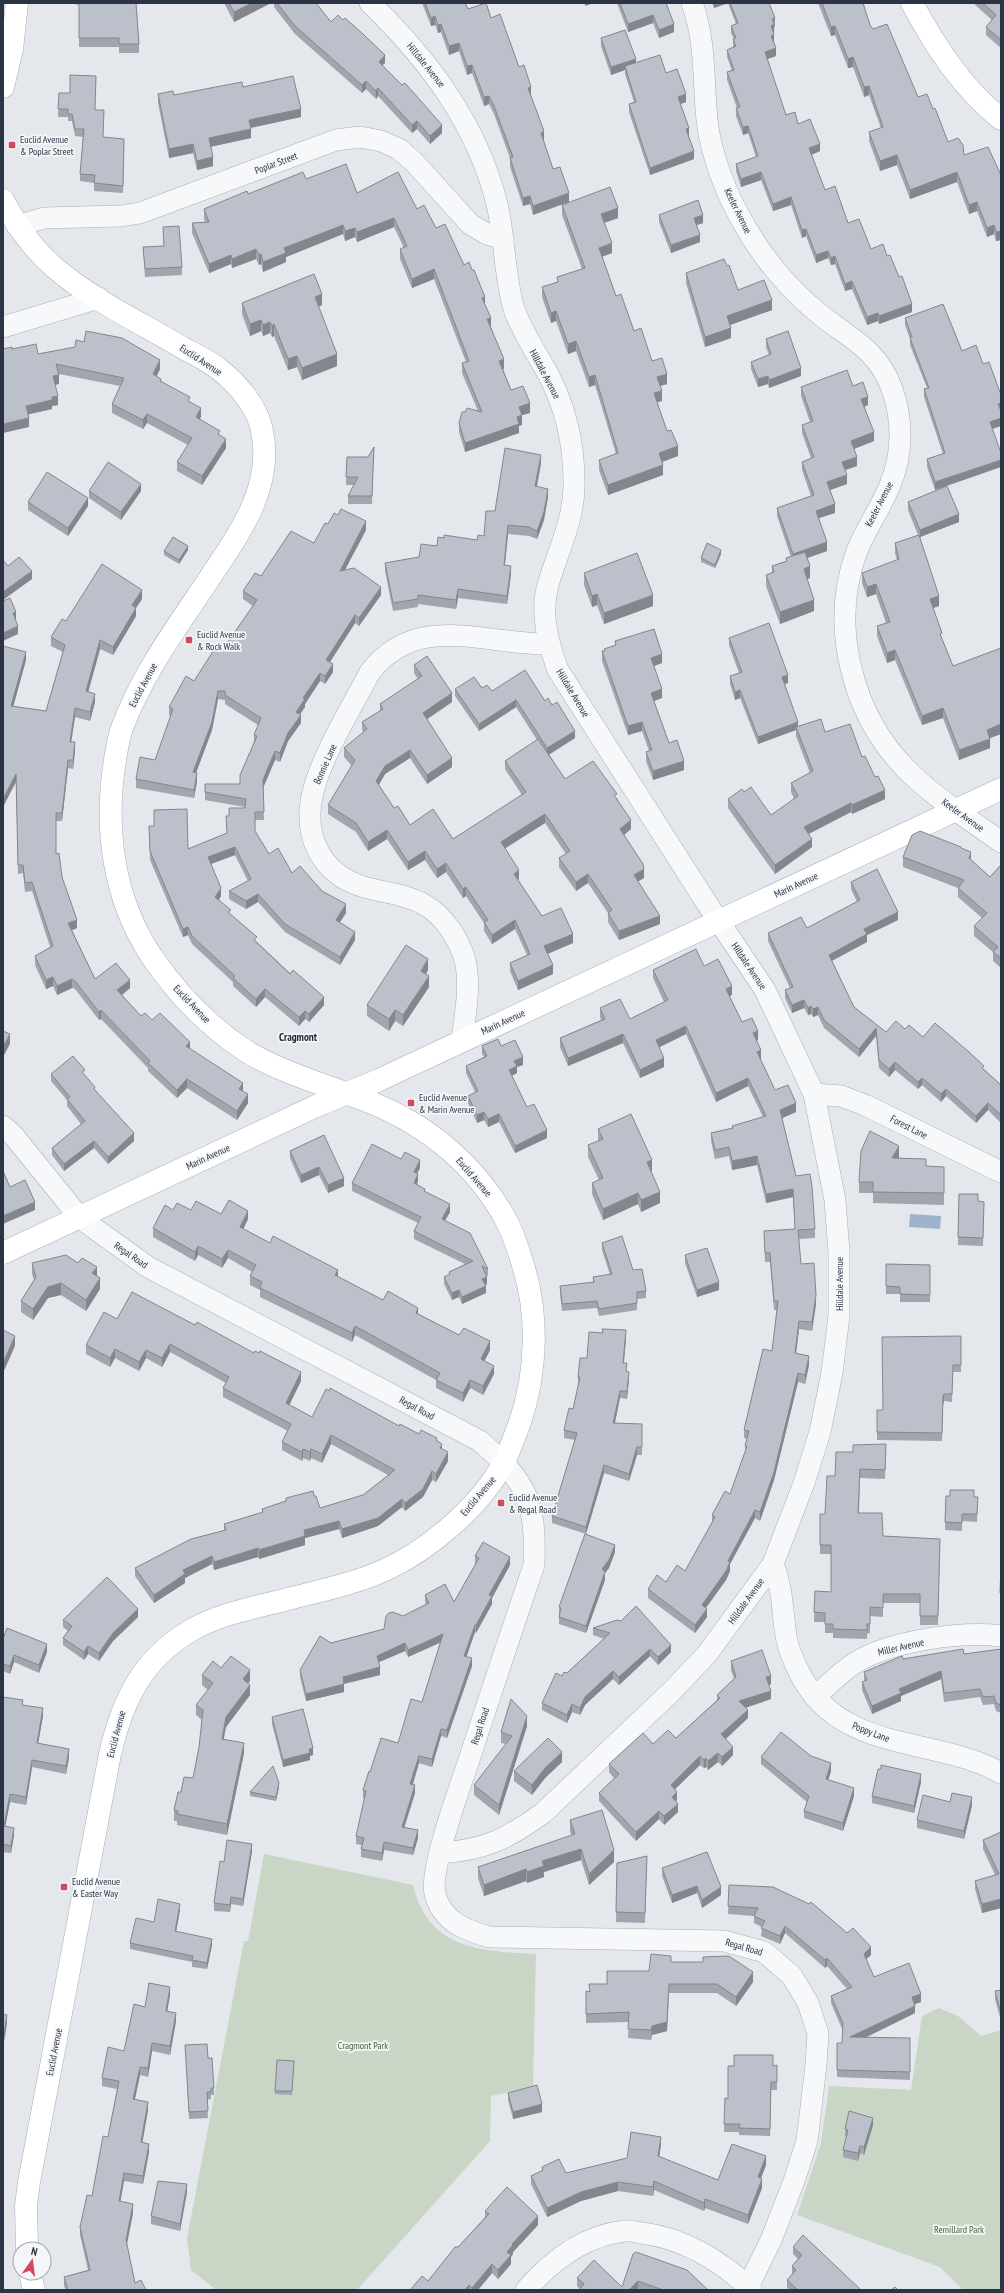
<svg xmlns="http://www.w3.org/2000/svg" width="1004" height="2293" font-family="'PT Sans Narrow',sans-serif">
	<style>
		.green { fill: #c9d6c5 }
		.water { fill: #9fb4cc }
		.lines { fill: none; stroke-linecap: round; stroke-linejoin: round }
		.street-casing { stroke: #a9aeb7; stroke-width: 22 }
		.secondary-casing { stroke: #a9aeb7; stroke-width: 23 }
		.street { stroke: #f7f8fa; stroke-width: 21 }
		.secondary { stroke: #fff; stroke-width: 22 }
		.wall { fill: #a1a5ae }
		.shaded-wall { fill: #83868d }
		.building { fill: #bbc0ca; stroke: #83868d }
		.poi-dot { fill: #d1495b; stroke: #f4f6f9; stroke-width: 1.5 }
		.labels { text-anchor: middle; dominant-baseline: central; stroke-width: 3.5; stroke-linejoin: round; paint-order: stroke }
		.street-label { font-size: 10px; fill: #2b3445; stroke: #f4f6f9 }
		.poi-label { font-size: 10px; fill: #2b3445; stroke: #f4f6f9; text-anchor: start }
		.park-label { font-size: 10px; fill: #3f6138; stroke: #f4f6f9 }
		.neighbourhood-label { font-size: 11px; font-weight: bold; fill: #1d2536; stroke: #f4f6f9 }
	</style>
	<rect width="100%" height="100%" fill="#e4e7ec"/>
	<g class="green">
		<path d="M264,1854L413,1885C429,1950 480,1951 536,1954L533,2087L491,2096L490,2141L357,2290H216L191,2270L187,2238L244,1941H248Z"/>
		<path d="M939,2008L958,2016L981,2036L1001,2030V2290H963L940,2267L797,2215L821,2143L829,2086L911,2090L922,2016Z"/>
	</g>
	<path class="water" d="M910,1214L941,1216L940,1229L909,1227Z"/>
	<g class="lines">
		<g class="street-casing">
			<g id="street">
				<path d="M370,3C428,59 477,124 497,204C505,238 504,275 514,309C522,332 536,352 548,374C566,408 574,444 574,482C575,519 558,550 548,585C540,613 548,643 558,670L706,902L765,990L814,1094L835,1200L839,1252V1316L832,1373L820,1432L804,1483L773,1564L707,1654L671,1692L543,1813C507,1839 485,1850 440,1853"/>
				<path d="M692,3C706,41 703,81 707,120C711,156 727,196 745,226C762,256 784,283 810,306C841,335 876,344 892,389C903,420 903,454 890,485C881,508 866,528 857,551C829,625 852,715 907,770C935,798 969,819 1001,842"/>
				<path d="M17,226L44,218L121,216L140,213L336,140L360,137L381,141L399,149L414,162L470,224L487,234L503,239"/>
				<path d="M3,327L99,298"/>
				<path d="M462,1041C465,1015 471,986 465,960C459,939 444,916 425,905C406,894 385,893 364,887C321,874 302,836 313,792C322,755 352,707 370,672C418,611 484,645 549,644"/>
				<path d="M814,1094L841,1096L865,1105L1001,1172"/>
				<path d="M3,1126L13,1135L80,1218L148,1267L480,1441C528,1483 536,1502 534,1565C512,1630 490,1695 469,1760C460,1787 429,1870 435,1894C442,1921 465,1930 489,1937L724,1941L764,1952L792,1976L808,2003L818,2033L816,2065L807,2141L794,2181L771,2240L748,2287"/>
				<path d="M773,1564C782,1586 782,1605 785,1629C786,1642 793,1660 799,1672C840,1755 933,1735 1001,1773"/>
				<path d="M815,1697C828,1686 840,1672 855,1663C889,1641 961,1631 1001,1636"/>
				<path d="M526,2290C551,2261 584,2236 624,2231C629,2230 636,2232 642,2233C683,2238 722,2261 751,2290"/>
			</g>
		</g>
		<g class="secondary-casing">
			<g id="secondary">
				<path d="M912,3C935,46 962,88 1001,119"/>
				<path d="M3,87L12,49L17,3"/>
				<path d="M3,200C16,225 33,249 55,268C92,300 141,323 183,348C196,355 209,361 220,370C239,385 258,408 262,431C274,488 238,535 209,579C177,627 142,674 122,728C118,739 117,749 115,760C104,828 113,899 152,957C176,992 207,1025 243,1049C278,1072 332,1087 372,1103C429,1126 478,1167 507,1222C514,1235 518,1249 522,1262C539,1313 537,1372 520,1422C515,1435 510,1450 504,1462C482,1505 429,1550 385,1570C356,1583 324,1590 292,1598C258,1607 220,1613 190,1631C142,1659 122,1702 110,1754L29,2182L26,2206L27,2249"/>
				<path d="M3,1253L314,1107L379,1080L1001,789"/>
				<path d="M30,2273L34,2290"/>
			</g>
		</g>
		<use href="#street" class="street"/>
		<use href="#secondary" class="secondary"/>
	</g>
	<g class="wall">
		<path d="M70,3H136L139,44V53H119V47H79V5Z"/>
		<path d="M224,3H271L234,22Z"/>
		<path d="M274,3H316L331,22L385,63L382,65L442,133L430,144L417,129L412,133L378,96L376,99L366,89L362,93L295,34L274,7Z"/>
		<path d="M422,3H465L468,9L491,18L519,67L531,96L544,140H543L533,215L530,204L523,206L510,167V158L494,114L489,104L484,106L472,73L467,75L459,51L449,55L441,32L438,33L435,25L431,26Z"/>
		<path d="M617,3H666L674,32L659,38L653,23L628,32Z"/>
		<path d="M712,3H769L775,26H774V32H773L774,42H773L776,56L767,59L786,115L798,124L820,151L811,155L825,190L848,223L871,249L887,256L912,312L879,324L878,321L867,325L852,289L845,291L835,264L831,265L828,258L816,263L806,236L802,238L791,205L773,211L761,180L741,187L736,171V164L756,157L748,133L743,135L736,116V108H737L727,80V72L732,71L727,57V50L733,47V39H734L731,33V26L736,24L728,3L714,8Z"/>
		<path d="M818,3H863L870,25L918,97L933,109L948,142L964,155L1001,175V240L996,241L994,234L987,237L977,211L969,214L957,182L910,199L897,165L880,171L869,141V132L881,128L869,95L864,97L853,67L848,68L835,35L831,36Z"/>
		<path d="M973,3H1001V48L986,35V27L992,20Z"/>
		<path d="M601,38L636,63L666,73L686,102L680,104L689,136H688L694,159L650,175L629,112V104L634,102L625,74V70L611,75L601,46Z"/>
		<path d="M243,87L301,117L251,128V138L210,147L213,166L197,170L193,153L169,158L158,103V94L174,95Z"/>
		<path d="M59,93L95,110L103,137L124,139L123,193L94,191V183L80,181V174L83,137L75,136L72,121H68V117H58Z"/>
		<path d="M306,179L417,209L436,228L464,265L485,305L491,327L504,369H503L511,390L530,413L522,415V425L519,426V433L465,452L459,432V423L465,412L478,411L462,373V363L466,362L434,279L412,288L400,259V249L404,248L394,227L357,242L355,237L345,241L343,234L286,257V262L263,272L261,264L259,265L256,259L232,268L231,264L209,273L192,233V223L205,222L204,219V209L248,194Z"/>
		<path d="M562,205L618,218L604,223L612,253L602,256L616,296L634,331L652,361L667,384L660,386L662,401L657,402L667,431L678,456L662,462L663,475L608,495L599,470V460L616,454L595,385L589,387L576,351L568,354L556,321L551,323L542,297V287L557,282V277L582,269L562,215Z"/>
		<path d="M659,215L703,223L696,225L700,242L671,253L659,222Z"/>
		<path d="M163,227L182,267V275L145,277L143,247L164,246Z"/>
		<path d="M727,266L738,290L772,310L730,325L731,338L705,347L686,283V273Z"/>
		<path d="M242,303L322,305L318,307L337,366L302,380L297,367L288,370L274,336L272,337L270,333L263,336L261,331L250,336L242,314Z"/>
		<path d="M905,318L983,364L1001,395V426L993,429L935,490L927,467V459L943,454L924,397V389L927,388L910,345V339L905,325Z"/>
		<path d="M766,339L801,376L769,388L768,384L758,387L751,369V362L769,355L766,347Z"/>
		<path d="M12,349L38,354L160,369L157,376L161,381L190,402L201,417L199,419L220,435L226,448L202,485L177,471V462L188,445L147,423L143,429L112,413V404L120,386L59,374V384L55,385L58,405L52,406V409L28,414L29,427Z"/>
		<path d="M853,386L868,405L864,407L874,441L854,449L857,466L845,470L847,484L830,490L835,513L819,518L827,551L807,558L810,578L807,579L814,611L780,624L766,586V575L772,573V566L786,561V558L791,557L777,516V508L811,496L802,470V462L811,458L802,433V425L810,422L801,396V387Z"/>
		<path d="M374,447L372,504H348V496L354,485H346L347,457H368Z"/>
		<path d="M541,463L537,487L548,497L544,520L537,539L529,536L508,534L505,565L511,574L507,604L458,598L456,609L418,604V607L393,611L385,571V563L419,557L437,546L477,540L484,536L495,511Z"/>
		<path d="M89,491H141L121,520L89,498Z"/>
		<path d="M28,502L88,506L68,536L28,510Z"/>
		<path d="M908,502L959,522L920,537L939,606L933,608L942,639L953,666L1001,648V734L990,738V748L959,760L943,718L922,725L895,660L887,663L877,636V626L886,623L876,594L867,597L862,583V573L897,560L895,553V543L918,535L908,510Z"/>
		<path d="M328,524L366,530L345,570L381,595L359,626L355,623L330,662L333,672L325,684L320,681L305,704V707L300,714L301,723L288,741L280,762L275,760L263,788L264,820H255V831L269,854L292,873L322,891L346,913L340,922L355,940L340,965L285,932L258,902L246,909L229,899V891L248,881L235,855L211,864L221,896L219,900L231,915L257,942L324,1005L309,1022L305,1019L299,1026L265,997L256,1007L233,986V982L192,944L188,935L183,937L150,860L149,826L188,849L227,833L229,816L245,807L205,800V792L240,784L254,741V735L258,725L225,704V700L218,699L212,730L196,773L197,781L194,798L136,788V779L155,760L171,716L169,715V707L194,681L225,646L253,606L243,599V591L261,576L314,543Z"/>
		<path d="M188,550L179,564L164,555V551Z"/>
		<path d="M721,554L715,568L701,562V558Z"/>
		<path d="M584,573L653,606L604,624L597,605L592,607L584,585Z"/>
		<path d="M142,599L136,608V616L113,655L100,649L88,692L95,702L90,721L75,717L71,742L75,751L73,769L68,768L62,821H56V854L62,877L77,928L72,930L95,979L130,988L122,995L141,1016L152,1020L190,1049L243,1091L248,1103L237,1120L187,1088L177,1098L148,1071V1068L101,1019L99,1020L75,989L72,988L57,995L53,986L46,989L35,965V956L50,947L32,891L25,892L23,873L18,874L16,782L3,646L26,660L13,706L46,711L63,652L51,646V637L66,621Z"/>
		<path d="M729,638L788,683L784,684L798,726L825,732L862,757L885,799L852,814L851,812L809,834L812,847L775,874L728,808V799L744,792L771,815L794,799L791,792V783L810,773L796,736V730L758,744L740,698L735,700L730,684V676L739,673L729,645Z"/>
		<path d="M615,641L662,663L654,666L662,698L654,701L669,743L684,770L653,780L646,761V752L649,751L642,731L628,735L602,661V651H604V649L615,645Z"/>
		<path d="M414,665L452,702L427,719L452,767L427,784L410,758L385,774L379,785L394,808L410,825L453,839L522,795L505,769V761L537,740L516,707L479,731L455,696V689L482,688L492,691L545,701L575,738L549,754L565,779L617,798L631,829L624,835L644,878L638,881L660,924L619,940L608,922V913L588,883L576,891L559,867V858L566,854L545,823L505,848L519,879L518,880L542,916L573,943L548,954L553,974L518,990L510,971V963L527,955L515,929L492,944L484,931V923L466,896L463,898L446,872L437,878L425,860L408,870L387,839L368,851L356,832L328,814V805L352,766L344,757V748L364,732L362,730V722L380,711V704L418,679L414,673Z"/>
		<path d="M961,848L971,860L990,877L1001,866V968L993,961V952L974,936V926L982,918L958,897V888L903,867V857Z"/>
		<path d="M851,882L898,920L867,935V942L832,961L854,1007L886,1032L905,1029L923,1037L984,1069L1001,1085V1123L988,1110L976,1123L946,1096L941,1102L922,1085L918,1089L895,1070L889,1077L879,1068L876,1036L859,1057L824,1028L818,1015L813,1017L811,1014L808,1015L804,1008L792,1013L785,998V990L790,988L768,941V933L807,928L857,902L851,889Z"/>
		<path d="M704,966L732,995L729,996L742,1022L758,1040H756L761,1059H760L775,1090L796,1112L782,1118L796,1176L815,1229V1238L799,1239L801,1264L816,1304L812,1331L799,1329L796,1353L809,1365L805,1384L798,1382L774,1480L760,1521L755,1518L730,1564V1571L726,1580L706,1608L707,1617L695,1633L648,1598V1589L666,1582L685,1571L712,1523V1515L730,1494L745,1452V1446L747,1439L744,1438V1430L772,1351L777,1310H774L770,1262H765L764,1231L795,1229L793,1197L766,1203L757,1165L732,1170L729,1156L715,1159L711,1141V1133L732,1128V1126L763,1117L748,1086L716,1102L686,1034L659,1047L664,1067L640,1078L623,1043L568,1066L560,1047V1038L601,1020L600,1017V1008L630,1019L664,1002L653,978V970Z"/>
		<path d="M428,970L426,974L429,987L403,1026L395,1021L389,1031L367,1016V1005Z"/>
		<path d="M482,1046H501L523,1065L517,1067V1073L512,1076L527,1107L547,1138L515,1153L499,1122L488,1127L484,1120L477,1123L468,1103V1096L475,1092L466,1073V1066L484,1057L482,1054Z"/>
		<path d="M51,1074L85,1075L95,1090L134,1141L108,1164L94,1148L64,1171L52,1155V1148L81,1124L67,1106V1100L51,1081Z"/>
		<path d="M598,1129L652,1171L651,1172L660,1203L641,1212L638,1204L603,1220L592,1194V1183L599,1180L588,1157V1145L598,1141Z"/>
		<path d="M324,1135L344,1186L328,1193L319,1175L301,1183L290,1158V1151Z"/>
		<path d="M899,1157L898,1159L926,1166L944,1178V1205L873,1203V1193H859V1182Z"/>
		<path d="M420,1168L417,1173L418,1181L417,1184L450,1212L445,1220L488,1269V1276L487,1275V1284L485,1285L486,1293L462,1304L459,1297L452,1300L444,1284V1277L449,1275V1272L465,1264L414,1239V1231L418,1223L352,1191V1183Z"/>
		<path d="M959,1194L978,1201L984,1202L983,1246L958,1245Z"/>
		<path d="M173,1210H191L221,1214L248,1219L243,1229L338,1277L383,1300L418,1314L459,1335L490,1350L484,1361L494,1374L483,1395L470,1388L463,1402L436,1388V1380L355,1335L352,1342L260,1297V1290L250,1285V1276L252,1272L228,1258L222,1268L198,1255L195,1261L153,1237V1228Z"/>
		<path d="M602,1243L633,1270L646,1291V1298L637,1299V1310L599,1316L597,1308L562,1311L560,1293V1286L593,1282V1277L610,1275L602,1250Z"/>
		<path d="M685,1255L719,1290L697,1297L685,1263Z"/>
		<path d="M32,1263L97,1275L100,1289L86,1311L61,1295L48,1298L33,1320L21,1312V1301L34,1280L32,1274Z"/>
		<path d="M886,1264L930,1265V1302H900V1294H886Z"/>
		<path d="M117,1319L301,1381L289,1405L312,1417L399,1426L437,1441L442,1450L448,1461L436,1482L432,1480L423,1497L405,1511L402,1507L378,1526L342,1538L339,1529L305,1538V1545L259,1559L258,1557L214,1570L212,1564L185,1578V1583L154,1603L135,1576V1568L224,1530V1524L262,1513V1509L286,1501V1498L314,1496L320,1508L363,1495L388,1475L331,1444L322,1463L311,1458L310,1461L303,1458L302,1461L282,1450V1442L288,1431L223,1397V1388L226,1383L170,1352L162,1367L146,1358L139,1371L115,1358L110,1367L86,1354V1345Z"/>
		<path d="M602,1329L626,1338L624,1363L629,1379L627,1399L620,1398L615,1423L642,1424V1455H637L629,1481L604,1473L586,1534L552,1523V1516L575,1440L564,1438V1430L573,1409L579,1384H578V1377L587,1358L602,1333Z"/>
		<path d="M961,1336V1372H953L952,1402L944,1401L943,1405L942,1441L877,1440V1410H883Z"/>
		<path d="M886,1444L885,1479L860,1478L859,1513L883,1536L940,1539L938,1625H920V1603H883V1617L870,1616V1633L867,1634V1639L833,1638V1633H825V1622H814L815,1591L831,1592V1554H820V1514H825L835,1476L853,1452Z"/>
		<path d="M946,1496L978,1497L977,1522L962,1521V1531L945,1530Z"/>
		<path d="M615,1552L609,1568L605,1573V1580L586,1633L559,1624V1607Z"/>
		<path d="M475,1556L510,1565L492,1598V1604L476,1633L475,1632L466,1657L472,1666L447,1738L441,1736L432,1767L419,1763L413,1785L415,1793L404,1827L418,1838L413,1855L384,1850L382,1861L361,1857V1849L362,1845L356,1844V1836L365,1798H363V1790L370,1772L398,1743L422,1702L440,1643L408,1657L405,1651L379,1662L380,1675L344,1684V1692L306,1701L300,1677V1670L331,1643L384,1629L403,1616L426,1604L425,1603V1595L454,1602L476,1564H475Z"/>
		<path d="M138,1617L113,1641L99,1661L88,1654L84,1660L63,1645V1638L68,1631L63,1627V1620Z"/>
		<path d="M593,1628L671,1652L658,1665L650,1656L619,1685L613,1679L585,1705L580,1715L572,1712L567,1723L542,1710V1703L562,1676L567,1673L604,1639L593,1635Z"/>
		<path d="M3,1639L47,1652L39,1673L14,1662L10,1674L3,1671Z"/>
		<path d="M1001,1649V1713L996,1711L994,1704L983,1705L980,1697L944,1702L941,1679L901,1696V1701L872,1714L862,1690V1682L864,1681V1672L903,1659L964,1654Z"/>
		<path d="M731,1661L771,1684L769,1685L771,1699L745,1708L748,1718L726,1739L733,1755L722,1766L718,1762L708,1770L706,1767L704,1768L700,1765L675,1789L677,1800L676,1801L678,1812L664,1825L659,1819L636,1841L599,1801V1793L614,1778L609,1772V1764L653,1744L676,1738L717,1700V1695L734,1679L731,1670Z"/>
		<path d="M221,1668L250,1681L248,1683L250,1695L226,1727L223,1739L244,1753L227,1835L177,1825V1821H174V1810L181,1792L193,1778L199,1747L202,1720L196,1715V1705L208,1690L202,1685V1675Z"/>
		<path d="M3,1697L23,1705L43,1716L38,1743L69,1757L66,1774L32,1767L26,1805L10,1802L5,1826L14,1835L11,1853L3,1852Z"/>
		<path d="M272,1717L313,1755L310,1756V1760L283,1767L272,1724Z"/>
		<path d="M527,1726L499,1815L474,1795V1785L506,1744L501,1743V1732Z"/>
		<path d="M811,1756L831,1771L828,1780L854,1796L843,1831L804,1818V1811L807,1802L761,1764V1757Z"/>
		<path d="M562,1762L545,1778L532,1795L514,1781V1771Z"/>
		<path d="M921,1782L914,1813L872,1803V1796Z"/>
		<path d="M279,1787L276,1801L250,1796V1792Z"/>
		<path d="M950,1802L972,1805L964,1839L917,1828V1820Z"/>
		<path d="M570,1820L614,1862L589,1885L581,1860L544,1872V1877L527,1883L526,1881L484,1896L478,1878V1867L572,1836L570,1832Z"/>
		<path d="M1001,1832V1908L982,1913L975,1889V1881L995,1875L983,1849V1840Z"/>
		<path d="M252,1851L243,1906L231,1904L230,1912L214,1911V1903L224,1862Z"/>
		<path d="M647,1856L645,1923L616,1922L617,1863Z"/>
		<path d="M662,1868L721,1895L702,1908L697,1893L672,1903L662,1876Z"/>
		<path d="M729,1885L871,1955L866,1959L874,1977L921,2002L915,2004V2013L865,2038H910V2080L837,2077V2043H842L843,2031L831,2003V1996L847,1989L827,1966L825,1968L785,1933L780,1944L761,1936L762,1927L754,1923V1916L728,1914Z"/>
		<path d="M180,1910L176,1932L212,1945L207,1969L192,1967V1962L130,1949V1943L154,1922Z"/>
		<path d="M671,1962L753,1982L736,2006L717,1993H669L667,2031L652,2035L651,2040L628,2038L629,2022L586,2023V1991L589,1992V1984H607V1971H649Z"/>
		<path d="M1001,1990V2021L995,1999V1991Z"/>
		<path d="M170,1995L167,2011L176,2021L170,2055L152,2051L148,2077L140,2075L135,2099L148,2110L142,2143L149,2152L143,2184L124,2181L120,2202L133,2213L127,2244L135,2283L146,2290H66L64,2286V2277L88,2270L80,2235V2227L92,2196L108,2137L117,2089L102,2086V2078L124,2051L145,2007Z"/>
		<path d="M185,2045L208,2058L214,2088V2095H211V2099L207,2100L208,2118L189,2119Z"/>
		<path d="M277,2060L294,2061L292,2095L275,2094Z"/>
		<path d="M777,2065V2090H771L770,2136L739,2135V2132H724L725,2098L728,2099L773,2066Z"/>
		<path d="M508,2093L542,2112L513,2119L508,2100Z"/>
		<path d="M873,2125L864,2155L860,2153L858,2161L843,2157V2150L847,2137L845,2136V2129Z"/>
		<path d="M661,2145L659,2157L718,2180L766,2165L761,2178L762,2188L748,2224L705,2208L704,2211L654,2190L653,2196L618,2191L581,2201L547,2217L531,2184V2176L542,2171V2167L566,2173L627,2158Z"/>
		<path d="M187,2192L180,2231L151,2224V2216Z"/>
		<path d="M485,2211L538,2225L513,2252V2254L511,2257V2264L498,2279L492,2273L478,2290H410L428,2281L485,2217Z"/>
		<path d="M793,2247L861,2290H789L787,2288V2280L792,2274V2266L798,2259L793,2254Z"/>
		<path d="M633,2254L708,2290H640L638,2289H580L577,2286V2278L622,2287Z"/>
	</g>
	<g class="shaded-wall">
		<path d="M252,3H271L234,22V12Z"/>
		<path d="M585,3H594L585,6Z"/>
		<path d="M714,3H728L714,8Z"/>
		<path d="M653,15V23L628,32V24Z"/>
		<path d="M435,16V25L431,26V18Z"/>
		<path d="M775,18L774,32L771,33V26L772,19Z"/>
		<path d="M441,24V32L438,33V25Z"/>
		<path d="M674,24V32L659,38V30Z"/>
		<path d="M835,26V35L831,36V27Z"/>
		<path d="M774,34V42L771,43V36Z"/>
		<path d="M459,43V51L449,55V46Z"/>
		<path d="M776,48V56L765,60V52Z"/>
		<path d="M385,55V63L379,69V62Z"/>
		<path d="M853,57V67L848,68V59Z"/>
		<path d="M636,59V66H625V70L611,75V67Z"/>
		<path d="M472,65V73L467,75V66Z"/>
		<path d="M366,81V89L362,93V85Z"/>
		<path d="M869,86V95L864,97V87Z"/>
		<path d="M531,87V96L528,88Z"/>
		<path d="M378,88V96L376,99V91Z"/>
		<path d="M686,94V102L678,105V97Z"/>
		<path d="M489,96V104L484,106V97Z"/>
		<path d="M301,109V117L249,128V120Z"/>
		<path d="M417,121V129L412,133V125Z"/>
		<path d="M442,125V133L430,144V136Z"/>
		<path d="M748,126V133L743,135V127Z"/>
		<path d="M689,128V136L686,137V129Z"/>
		<path d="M251,129V138L209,147V138Z"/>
		<path d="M544,131V140L541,141V133Z"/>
		<path d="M193,144V153L169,158V149Z"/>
		<path d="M820,144V151L809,156V148Z"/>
		<path d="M694,151V159L650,175V168Z"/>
		<path d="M897,155V165L880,171V161Z"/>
		<path d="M213,157V166L197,170V161Z"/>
		<path d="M761,172V180L741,187V179Z"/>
		<path d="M957,172V182L910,199V190Z"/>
		<path d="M569,193V202L533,215V206Z"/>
		<path d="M530,196V204L523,206V198Z"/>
		<path d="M791,197V205L773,211V204Z"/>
		<path d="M977,202V211L969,214V205Z"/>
		<path d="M618,208V218L601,224V214Z"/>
		<path d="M703,215V223L694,226V218Z"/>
		<path d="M394,218V227L357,242V232Z"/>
		<path d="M343,225V234L286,257V262L263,272V262L284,248Z"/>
		<path d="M994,225V234L987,237V228Z"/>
		<path d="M355,228V237L345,241V231Z"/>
		<path d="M806,229V236L802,238V230Z"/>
		<path d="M1001,231V240L996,241V232Z"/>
		<path d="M700,235V242L671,253V245Z"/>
		<path d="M612,243V253L599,258V248Z"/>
		<path d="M256,249V259L232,268V259Z"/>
		<path d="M828,251V258L816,263V255Z"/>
		<path d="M261,254V264L259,265V255Z"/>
		<path d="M231,255V264L209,273V264Z"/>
		<path d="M835,256V264L831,265V258Z"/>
		<path d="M434,269V279L412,288V279Z"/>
		<path d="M852,281V289L845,291V284Z"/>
		<path d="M322,294V305L315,308V297Z"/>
		<path d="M485,297V306L482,298Z"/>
		<path d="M772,300V310L727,326V316Z"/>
		<path d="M912,304V312L879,324V316Z"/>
		<path d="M556,311V321L551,323V313Z"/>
		<path d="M878,313V321L867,325V317Z"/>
		<path d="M491,318V327L487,319Z"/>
		<path d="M261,320V331L250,336V324Z"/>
		<path d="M270,322V333L263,336V325Z"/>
		<path d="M274,324V336L272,337V326Z"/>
		<path d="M731,328V338L705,347V337Z"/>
		<path d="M576,341V351L568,354V344Z"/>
		<path d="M337,354V366L302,380V368Z"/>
		<path d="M297,356V367L288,370V359Z"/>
		<path d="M504,359V369L499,371V361Z"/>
		<path d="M160,360V369L153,383V374Z"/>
		<path d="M801,368V376L769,388V380Z"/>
		<path d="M667,374V384L657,387V377Z"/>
		<path d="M59,375V384L53,385V376Z"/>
		<path d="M595,375V385L589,387V377Z"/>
		<path d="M768,376V384L758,387V379Z"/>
		<path d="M662,391V401L654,403V393Z"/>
		<path d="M58,396V405L52,406V409L26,415V406Z"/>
		<path d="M868,397V405L861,408V399Z"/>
		<path d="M530,403V413L519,416V407Z"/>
		<path d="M1001,403V410L998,411V404Z"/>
		<path d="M201,408V417L196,426V417Z"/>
		<path d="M147,414V423L143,429V420Z"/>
		<path d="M522,415V425L519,426V433L465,452V443Z"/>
		<path d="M29,418V427L3,433V424Z"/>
		<path d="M1001,418V426L990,429V422Z"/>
		<path d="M874,432V441L851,450V441Z"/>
		<path d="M226,439V448L202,485V476Z"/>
		<path d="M678,446V456L659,463V453Z"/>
		<path d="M541,455V463L535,495V486Z"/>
		<path d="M857,457V466L842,471V462Z"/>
		<path d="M1001,460V467L935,490V482Z"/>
		<path d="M663,465V475L608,495V485Z"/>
		<path d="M847,475V484L827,491V482Z"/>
		<path d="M141,484V491L121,520V512Z"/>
		<path d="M548,489V497L544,520L537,539V531Z"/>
		<path d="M88,498V506L68,536V528Z"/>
		<path d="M835,504V513L816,519V511Z"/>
		<path d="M959,514V522L920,537V530Z"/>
		<path d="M366,521V530L340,579V571Z"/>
		<path d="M508,525V534L504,573V565Z"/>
		<path d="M827,542V551L793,563V554Z"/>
		<path d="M188,546V550L179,564V560Z"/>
		<path d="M721,550V554L715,568V565Z"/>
		<path d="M511,566V574L507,604V596Z"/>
		<path d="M810,566V578L804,580V569Z"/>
		<path d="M32,571V579L3,600V592Z"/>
		<path d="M876,584V594L867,597V587Z"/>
		<path d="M381,587V595L359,626V618Z"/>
		<path d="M458,589V598L456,609V600Z"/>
		<path d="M142,590V599L132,614V605Z"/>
		<path d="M597,594V605L592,607V596Z"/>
		<path d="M653,595V606L604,624V613Z"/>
		<path d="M939,596V606L930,609V599Z"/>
		<path d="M814,600V611L780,624V612Z"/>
		<path d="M136,608V616L113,655V647Z"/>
		<path d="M16,612V619L13,621V613Z"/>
		<path d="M355,615V623L326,668V660Z"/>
		<path d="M18,626V634L3,641V633Z"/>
		<path d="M100,640V649L86,700V691Z"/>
		<path d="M895,650V660L887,663V653Z"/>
		<path d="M26,652V660L11,715V706Z"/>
		<path d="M662,654V663L651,667V658Z"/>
		<path d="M333,664V672L325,684V676Z"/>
		<path d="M320,673V681L305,704V707L296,720V712L303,698Z"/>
		<path d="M788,675V683L782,685V677Z"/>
		<path d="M662,689V698L651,702V693Z"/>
		<path d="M740,690V698L735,700V692Z"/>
		<path d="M218,691V699L212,730L193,781V772Z"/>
		<path d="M452,693V702L423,722V713Z"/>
		<path d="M95,694V702L90,721V712Z"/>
		<path d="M516,700V707L479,731V724Z"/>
		<path d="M75,708V717L70,750V742Z"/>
		<path d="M943,708V718L922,725V716Z"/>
		<path d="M301,715V723L288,741L280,762V753L288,733Z"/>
		<path d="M642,722V731L628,735V726Z"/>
		<path d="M798,722V729L796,727V730L758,744V737Z"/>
		<path d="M1001,724V734L987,739V730Z"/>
		<path d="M575,731V738L547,756V748Z"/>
		<path d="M990,739V748L959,760V750Z"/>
		<path d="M75,742V751L73,769V760Z"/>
		<path d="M410,750V758L385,774L376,789V781L385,766Z"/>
		<path d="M275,751V760L263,788V780Z"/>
		<path d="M452,758V767L427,784V775Z"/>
		<path d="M68,760V768L62,821V813Z"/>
		<path d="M684,761V770L653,780V771Z"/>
		<path d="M197,773V781L194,798V790Z"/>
		<path d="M16,774V782L3,807V799Z"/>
		<path d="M885,790V799L852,814V805Z"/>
		<path d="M851,803V812L804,836V827Z"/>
		<path d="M545,814V823L501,851V842Z"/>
		<path d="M631,820V829L620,838V829Z"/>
		<path d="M387,830V839L368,851V842Z"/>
		<path d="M812,839V847L775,874V865Z"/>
		<path d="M235,847V855L208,865V857Z"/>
		<path d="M425,851V860L408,870V862Z"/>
		<path d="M971,852V862L969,858Z"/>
		<path d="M446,863V872L437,878V869Z"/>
		<path d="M644,869V878L634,884V875Z"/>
		<path d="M519,870V879L514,882V874Z"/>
		<path d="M588,874V883L576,891V882Z"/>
		<path d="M466,887V896L463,898V889Z"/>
		<path d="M221,888V896L215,905V897Z"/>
		<path d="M258,894V902L246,909V901Z"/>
		<path d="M346,904V913L336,928V920Z"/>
		<path d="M898,912V920L867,935V942L829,962V955L864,929Z"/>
		<path d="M660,916V924L619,940V931Z"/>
		<path d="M77,920V928L68,932V923Z"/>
		<path d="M515,920V929L492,944V935Z"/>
		<path d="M188,927V935L183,937V929Z"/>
		<path d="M355,932V940L340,965V957Z"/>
		<path d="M573,934V943L544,955V946Z"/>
		<path d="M428,959V970L421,982V971Z"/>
		<path d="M553,965V974L518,990V981Z"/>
		<path d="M429,976V987L403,1026V1015Z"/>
		<path d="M53,977V986L46,989V980Z"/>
		<path d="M72,979V988L57,995V986Z"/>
		<path d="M130,980V988L117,999V990Z"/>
		<path d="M732,986V995L726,998V989Z"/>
		<path d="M265,989V997L256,1007V999Z"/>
		<path d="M324,997V1005L309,1022V1014Z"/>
		<path d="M804,1000V1008L792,1013V1005Z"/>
		<path d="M811,1006V1014L808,1015V1008Z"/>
		<path d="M818,1007V1015L813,1017V1009Z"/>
		<path d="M101,1010V1019L99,1020V1012Z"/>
		<path d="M395,1010V1021L389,1031V1019Z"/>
		<path d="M305,1011V1019L299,1026V1017Z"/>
		<path d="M686,1026V1034L656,1049V1040Z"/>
		<path d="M876,1028V1036L859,1057V1049Z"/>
		<path d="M758,1031V1040L753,1042V1033Z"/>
		<path d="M10,1034V1044L3,1057V1047Z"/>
		<path d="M623,1034V1043L568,1066V1058Z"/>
		<path d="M190,1042V1050L186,1046Z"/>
		<path d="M761,1050V1059L757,1061V1052Z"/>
		<path d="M523,1057V1065L517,1067V1073L509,1077V1070L514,1061Z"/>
		<path d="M664,1058V1067L640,1078V1070Z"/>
		<path d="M895,1062V1070L889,1077V1069Z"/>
		<path d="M748,1078V1086L716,1102V1093Z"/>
		<path d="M922,1078V1085L918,1089V1082Z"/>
		<path d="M187,1079V1088L177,1098V1090Z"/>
		<path d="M243,1083V1091L239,1089Z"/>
		<path d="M946,1089V1096L941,1102V1094Z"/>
		<path d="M248,1094V1103L237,1120V1111Z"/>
		<path d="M796,1103V1112L780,1119V1110Z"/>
		<path d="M988,1103V1110L976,1123V1116Z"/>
		<path d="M484,1112V1120L477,1123V1115Z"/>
		<path d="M499,1114V1122L488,1127V1119Z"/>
		<path d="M547,1130V1138L515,1153V1146Z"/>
		<path d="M134,1133V1141L108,1164V1157Z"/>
		<path d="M94,1141V1148L64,1171V1164Z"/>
		<path d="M899,1146V1157L892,1170V1158Z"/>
		<path d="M757,1156V1165L732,1170V1161Z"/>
		<path d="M420,1160V1168L414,1179V1172Z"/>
		<path d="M652,1160V1171L647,1173V1162Z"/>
		<path d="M319,1167V1175L301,1183V1175Z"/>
		<path d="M418,1174V1181L414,1190V1183Z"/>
		<path d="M344,1178V1186L328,1193V1185Z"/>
		<path d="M793,1189V1197L766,1203V1194Z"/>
		<path d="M660,1192V1203L641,1212V1200Z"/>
		<path d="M638,1193V1204L603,1220V1209Z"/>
		<path d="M35,1202V1210L3,1224V1216Z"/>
		<path d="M450,1204V1212L442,1226V1219Z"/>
		<path d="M248,1211V1219L240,1236V1227Z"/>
		<path d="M198,1246V1255L195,1261V1252Z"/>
		<path d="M228,1250V1258L222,1268V1259Z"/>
		<path d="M97,1267V1278L92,1273Z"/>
		<path d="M338,1270V1279L335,1275Z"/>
		<path d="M487,1277V1284L482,1286V1279Z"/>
		<path d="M100,1278V1289L86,1311V1300Z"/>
		<path d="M719,1282V1290L697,1297V1290Z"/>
		<path d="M61,1283V1295L48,1298L33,1320V1309L48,1287Z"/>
		<path d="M486,1286V1293L462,1304V1297Z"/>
		<path d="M459,1290V1297L452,1300V1293Z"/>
		<path d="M816,1295V1304L812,1331V1322Z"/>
		<path d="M418,1308V1316L416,1313Z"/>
		<path d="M799,1321V1329L795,1362V1353Z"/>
		<path d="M355,1326V1335L352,1342V1333Z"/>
		<path d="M626,1330V1338L623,1370V1363Z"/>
		<path d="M15,1336V1346L3,1373V1363Z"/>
		<path d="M490,1341V1350L481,1368V1359Z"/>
		<path d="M170,1344V1352L162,1367V1358Z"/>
		<path d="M115,1349V1358L110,1367V1358Z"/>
		<path d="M146,1350V1358L139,1371V1362Z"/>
		<path d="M809,1356V1365L805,1384V1375Z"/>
		<path d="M494,1366V1374L483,1395V1386Z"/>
		<path d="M301,1372V1381L286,1412V1403Z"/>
		<path d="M629,1372V1379L627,1399V1391Z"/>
		<path d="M798,1373V1382L774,1480L760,1521V1512Z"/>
		<path d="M470,1380V1388L463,1402V1393Z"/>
		<path d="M620,1391V1398L613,1431V1423Z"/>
		<path d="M944,1394V1401L943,1405L942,1441L943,1397Z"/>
		<path d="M331,1435V1444L322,1463V1454Z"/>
		<path d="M442,1444V1452L440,1448Z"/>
		<path d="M637,1447V1455L629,1481V1474Z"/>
		<path d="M303,1449V1458L302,1461V1452Z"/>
		<path d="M311,1449V1458L310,1461V1452Z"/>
		<path d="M448,1452V1461L436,1482V1474Z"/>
		<path d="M604,1465V1473L586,1534V1527Z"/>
		<path d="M432,1471V1480L423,1497L405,1511V1503Z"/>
		<path d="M402,1499V1507L378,1526L342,1538V1529Z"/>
		<path d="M755,1510V1518L730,1564V1571L726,1580L702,1613V1605L728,1561Z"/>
		<path d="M339,1521V1529L305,1538V1545L259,1559V1550L304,1530Z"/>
		<path d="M615,1545V1552L609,1568L605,1573V1580L586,1633V1626L602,1569Z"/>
		<path d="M258,1548V1557L214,1570V1562Z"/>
		<path d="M212,1556V1564L185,1578V1583L154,1603V1595L183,1570Z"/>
		<path d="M510,1557V1565L492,1598V1604L476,1633V1625L489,1595Z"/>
		<path d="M138,1609V1617L113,1641L99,1661V1653L113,1633Z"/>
		<path d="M707,1609V1617L695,1633V1625Z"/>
		<path d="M475,1625V1632L464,1664V1656Z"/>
		<path d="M443,1634V1641L408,1657V1650Z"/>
		<path d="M405,1643V1651L377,1663V1656Z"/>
		<path d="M47,1644V1652L39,1673V1665Z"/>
		<path d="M671,1645V1652L658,1665V1657Z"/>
		<path d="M88,1646V1654L84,1660V1652Z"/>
		<path d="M650,1649V1656L619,1685V1677Z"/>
		<path d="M14,1655V1662L10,1674V1666Z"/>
		<path d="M472,1658V1666L447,1738V1730Z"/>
		<path d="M380,1667V1675L343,1684V1677Z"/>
		<path d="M250,1670V1681L243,1689V1679Z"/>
		<path d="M613,1671V1679L585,1705L580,1715V1708L585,1697Z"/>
		<path d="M941,1671V1679L901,1696V1701L872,1714V1706L899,1689Z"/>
		<path d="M771,1676V1684L766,1686V1677Z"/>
		<path d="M344,1684V1692L306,1701V1694Z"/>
		<path d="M250,1685V1695L226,1727L222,1749V1739L226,1717Z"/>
		<path d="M771,1691V1699L739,1710V1701Z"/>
		<path d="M572,1704V1712L567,1723V1715Z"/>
		<path d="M43,1708V1716L37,1750V1743Z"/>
		<path d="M748,1710V1718L721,1743V1734Z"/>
		<path d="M527,1716V1726L499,1815V1805Z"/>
		<path d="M441,1729V1736L432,1767V1759Z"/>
		<path d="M244,1743V1753L227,1835V1824Z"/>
		<path d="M733,1747V1755L722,1766V1757Z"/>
		<path d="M313,1748V1755L310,1756V1760L283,1767V1760Z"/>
		<path d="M69,1749V1757L66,1774V1766Z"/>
		<path d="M562,1752V1762L545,1778L532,1795V1785L545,1768Z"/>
		<path d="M718,1753V1762L708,1770V1761Z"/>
		<path d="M419,1756V1763L410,1792V1784Z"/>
		<path d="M700,1756V1765L671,1793V1785Z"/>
		<path d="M706,1758V1767L704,1768V1760Z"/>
		<path d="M32,1760V1767L26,1805V1797Z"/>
		<path d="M831,1763V1771L826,1787V1779Z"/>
		<path d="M921,1774V1782L914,1813V1806Z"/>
		<path d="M279,1783V1787L276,1801V1797Z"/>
		<path d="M415,1785V1793L402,1835V1827Z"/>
		<path d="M854,1788V1796L843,1831V1823Z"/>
		<path d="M677,1792V1800L672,1805V1797Z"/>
		<path d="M10,1794V1802L4,1833V1826Z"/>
		<path d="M972,1797V1805L964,1839V1831Z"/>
		<path d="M678,1804V1812L664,1825V1816Z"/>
		<path d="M659,1811V1819L636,1841V1832Z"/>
		<path d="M14,1828V1835L11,1853V1846Z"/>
		<path d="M418,1830V1838L413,1855V1848Z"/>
		<path d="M384,1842V1850L382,1861V1853Z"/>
		<path d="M252,1844V1851L243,1906V1899Z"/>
		<path d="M581,1849V1860L544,1872V1877L527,1883V1872L542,1861Z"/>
		<path d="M614,1850V1862L589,1885V1874Z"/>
		<path d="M526,1869V1881L484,1896V1885Z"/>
		<path d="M697,1886V1893L672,1903V1895Z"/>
		<path d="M721,1887V1895L702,1908V1900Z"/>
		<path d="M231,1897V1904L230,1912V1905Z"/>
		<path d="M1001,1899V1908L982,1913V1904Z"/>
		<path d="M180,1904V1910L175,1938V1931Z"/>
		<path d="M785,1926V1933L780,1944V1936Z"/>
		<path d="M212,1939V1945L207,1969V1963Z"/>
		<path d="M871,1947V1955L864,1961V1954Z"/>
		<path d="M827,1958V1966L825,1968V1960Z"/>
		<path d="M4,1963V1972L3,1976V1967Z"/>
		<path d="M753,1972V1982L736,2006V1997Z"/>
		<path d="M669,1984L667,2031L652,2035L651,2040L652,2026Z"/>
		<path d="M170,1987V1995L166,2019V2011Z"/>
		<path d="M921,1994V2002L912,2005V1997Z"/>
		<path d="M915,2006V2013L850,2045V2037Z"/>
		<path d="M176,2013V2021L170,2055V2046Z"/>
		<path d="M7,2015V2024L3,2048V2039Z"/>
		<path d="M152,2043V2051L148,2077V2068Z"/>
		<path d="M140,2067V2075L133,2107V2099Z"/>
		<path d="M148,2102V2110L141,2151V2142Z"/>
		<path d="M542,2104V2112L513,2119V2112Z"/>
		<path d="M873,2118V2125L864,2155V2147Z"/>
		<path d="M661,2137V2145L658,2165V2156Z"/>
		<path d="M149,2144V2152L143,2184V2176Z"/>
		<path d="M860,2146V2153L858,2161V2153Z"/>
		<path d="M766,2156V2165L758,2186V2177Z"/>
		<path d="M124,2173V2181L119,2210V2201Z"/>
		<path d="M762,2179V2188L748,2224V2215Z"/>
		<path d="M654,2181V2190L653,2196V2187Z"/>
		<path d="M618,2182V2191L581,2201L547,2217V2208L581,2192Z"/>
		<path d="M187,2184V2192L180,2231V2224Z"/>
		<path d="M705,2199V2208L704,2211V2203Z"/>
		<path d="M133,2204V2213L126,2248V2240Z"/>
		<path d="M538,2216V2225L513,2252V2254L511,2257V2264L498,2279V2270L512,2244Z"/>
		<path d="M492,2264V2273L478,2290H472V2288Z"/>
		<path d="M638,2281V2289L637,2290H629Z"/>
		<path d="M469,2285V2290H465Z"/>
	</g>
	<g class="building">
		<path d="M79,3H136L139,44H119V38H79Z"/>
		<path d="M229,3H252L234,12Z"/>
		<path d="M277,3H316L331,22L338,15L343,20L345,18L363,34L385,55L379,62L402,85L405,83L442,125L430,136L417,121L412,125L378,88L376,91L366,81L362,85L295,26Z"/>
		<path d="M425,3H465L468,9L486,3L491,18L500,14L519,67L524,65L531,87L528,88L544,131L541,133L553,169L560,167L569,193L533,206L530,196L523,198L510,158L513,157L494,106L489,96L484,97L472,65L467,66L459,43L449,46L441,24L438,25L435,16L431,18Z"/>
		<path d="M620,3H666L674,24L659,30L653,15L628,24Z"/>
		<path d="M730,3H769L775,18L772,19L774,24L771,26L774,34L771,36L776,48L765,52L786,115L795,112L798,124L810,119L820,144L809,148L825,190L835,186L848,223L859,219L871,249L883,244L887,256L890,255L899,277L902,276L912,304L879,316L878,313L867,317L852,281L845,284L835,256L831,258L828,251L816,255L806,229L802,230L791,197L773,204L761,172L741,179L736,164L758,156L748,126L743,127L736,108L740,107L727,72L734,70L727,50L736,46L733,39L736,38L731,26L738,23Z"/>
		<path d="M822,3H863L870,25L873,29L887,24L918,97L927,94L933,109L935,108L948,142L958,138L963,145L964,155L988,147L1001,175V231L996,232L994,225L987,228L977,202L969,205L957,172L910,190L897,155L880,161L869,132L883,127L869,86L864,87L853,57L848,59L835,26L831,27Z"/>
		<path d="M983,3H1001V40L986,27L996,15Z"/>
		<path d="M625,30L636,59L611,67L601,38Z"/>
		<path d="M660,55L666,73L677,69L686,94L678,97L689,128L686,129L694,151L650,168L629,104L636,102L625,66Z"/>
		<path d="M70,75L96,76L95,110H104L103,137L124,139L123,186L94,183L95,175L80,174L84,129H75L72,114H68V109H58L59,93H70Z"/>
		<path d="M293,76L301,109L249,120L251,129L209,138L213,157L197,161L193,144L169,149L158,94L173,91L174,95L242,82L243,87Z"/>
		<path d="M346,164L357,193L398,172L417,209L424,205L436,228L445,224L464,265L469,262L472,270H474L485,297L482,298L491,318L487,319L504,359L499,361L511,390L523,386L530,403L519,407L522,415L517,417L519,424L465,443L459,423L462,412H465L467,408L482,412L462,363L469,361L434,269L412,279L400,249L407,246L394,218L357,232L355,228L345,231L343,225L284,248L286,253L263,262L261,254L259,255L256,249L232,259L231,255L209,264L192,223L209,222L204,209L247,191L248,194L303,172L306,179Z"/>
		<path d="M610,187L618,208L601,214L612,243L599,248L616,296L621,294L634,331L641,328L652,361L662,358L667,374L657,377L662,391L654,393L667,431L671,430L678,446L659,453L663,465L608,485L599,460L618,453L595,375L589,377L576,341L568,344L556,311L551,313L542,287L558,282L557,277L585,268L562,205Z"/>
		<path d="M698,200L703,215L694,218L700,235L671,245L659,215Z"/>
		<path d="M179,226L182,267L145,269L143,247L164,246L163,227Z"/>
		<path d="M724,259L727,266L729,265L738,290L764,280L772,300L727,316L731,328L705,337L686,273Z"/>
		<path d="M314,274L322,294L315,297L337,354L302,368L297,356L288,359L274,324L272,326L270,322L263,325L261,320L250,324L242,303Z"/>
		<path d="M943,304L962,351L976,345L983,364L989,362L1001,395V403L998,404L1001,411V418L990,422L1001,453V460L935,482L927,459L945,453L924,389L929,388L910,338L912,337L905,318Z"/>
		<path d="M86,331L122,338L160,360L153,374L161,379L160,381L190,397L188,401L201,408L196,417L220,431L218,434L226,439L202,476L177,462L192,438L147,414L143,420L112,404L124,378L56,364L59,375L53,376L58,396L52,397V400L26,406L29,418L3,424V349L12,347V349L36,344L38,354L75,347L76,340L84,342Z"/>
		<path d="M788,331L801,368L769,380L768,376L758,379L751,362L771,354L766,339Z"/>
		<path d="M847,370L853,386L863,382L868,397L861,399L874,432L851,441L857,457L842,462L847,475L827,482L835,504L816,511L827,542L793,554L777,508L814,495L802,462L814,457L802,425L813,421L801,387Z"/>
		<path d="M374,447L372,496H348L358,477H346L347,457H368Z"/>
		<path d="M505,448L541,455L535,486L548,489L544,512L537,531L529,527L508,525L504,565L511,566L507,596L458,589L456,600L418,595V599L393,603L385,563L419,557L421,544L437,546L438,537L444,538V535L477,540L478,535L484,536L486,511H495Z"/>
		<path d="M108,462L141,484L121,512L89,491Z"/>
		<path d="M47,472L88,498L68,528L28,502Z"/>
		<path d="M947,486L959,514L920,530L908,502Z"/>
		<path d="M341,509L366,521L340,571L354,568L381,587L359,618L355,615L326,660L333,664L325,676L320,673L303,698L305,699L296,712L301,715L288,733L280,753L275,751L263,780L264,812H255V831L269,854L278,848L292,873L300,866L322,891L346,904L336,920L355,932L340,957L285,924L258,894L246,901L229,891L251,879L235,847L208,857L221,888L215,897L231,910L228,912L257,937L254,940L290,974L293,970L324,997L309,1014L305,1011L299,1017L265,989L256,999L233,978L235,976L192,936L188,927L183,929L150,851L149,826H154V810L187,809L188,849L227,833L226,816H229V808H245L246,799L205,792V784H240V775L257,736L254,735L261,718L225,695V691H218L212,722L193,772L197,773L194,790L136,779L140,757L155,760L173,709L169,707L186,676L194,681L219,642L225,646L257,600L243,591L255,573L261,576L291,531L314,543L325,523L328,524L334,513L338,515Z"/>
		<path d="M919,535L939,596L930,599L942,633L940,634L953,666L1001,648V724L987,730L990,739L959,750L943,708L922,716L895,650L887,653L877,626L890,622L876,584L867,587L862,573L899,559L895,543Z"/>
		<path d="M173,537L188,546L179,560L164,551Z"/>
		<path d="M707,543L721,550L715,565L701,558Z"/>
		<path d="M805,552L810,566L804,569L814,600L780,612L766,575L774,572L772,566L787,561L786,558Z"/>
		<path d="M637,553L653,595L604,613L597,594L592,596L584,573Z"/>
		<path d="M19,557L32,571L3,592V560L8,566Z"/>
		<path d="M102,564L142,590L132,605L136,608L113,647L100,640L86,691L95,694L90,712L75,708L70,742H75L73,760H68L62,813H56V854L59,853L62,877L77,920L68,923L95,979L116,963L130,980L117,990L141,1016L145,1013L152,1020L160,1013L190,1042L186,1046L243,1083L239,1089L248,1094L237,1111L187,1079L177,1090L148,1063L150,1061L101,1010L99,1012L75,981L72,979L57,986L53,977L46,980L35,956L53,946L32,882L25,883L23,865H18L16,774L3,799V646L26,652L11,706L46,711L65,645L51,637L62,619L66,621Z"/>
		<path d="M10,598L16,612L13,613L18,626L3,633V601Z"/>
		<path d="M769,623L788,675L782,677L798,722L758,737L740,690L735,692L730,676L742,672L729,638Z"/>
		<path d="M654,629L662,654L651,658L662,689L651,693L669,743L677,740L684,761L653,771L646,752L652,750L642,722L628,726L602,651H605L604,649L616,645L615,641Z"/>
		<path d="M427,656L452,693L423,713L452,758L427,775L410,750L385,766L376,781L394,808L398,806L410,825L433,809L453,839L526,792L505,761L538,739L565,779L593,761L617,794L614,795L631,820L620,829L643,864L644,869L634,875L660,916L619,931L608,913L612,910L588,874L576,882L559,858L570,851L545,814L501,842L519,870L514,874L542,916L561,908L573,934L544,946L553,965L518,981L510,963L530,954L515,920L492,935L484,922L488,920L466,887L463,889L446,863L437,869L425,851L408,862L387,830L368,842L356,823L328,805L355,760L344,748L367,729L362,722L383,709L380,704L422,676L414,665Z"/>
		<path d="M525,670L545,701L548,698L552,705L557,702L575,731L547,748L516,700L479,724L455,689L474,677L482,688L487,685L492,691Z"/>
		<path d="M821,719L825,732L850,724L862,757L865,756L875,777L878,776L885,790L852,805L851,803L804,827L812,839L775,865L728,799L742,789L744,792L751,787L771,815L798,796L791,783L813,771L796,727Z"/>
		<path d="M920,831L961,847V848L971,852L969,858L990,877L1000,866H1001V958L993,952L998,947L974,926L987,913L958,888L964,880L903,857L912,835Z"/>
		<path d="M877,869L898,912L864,929L867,934L829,955L854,1007L886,1032L896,1021L905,1029L909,1025L923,1037L935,1023L969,1052L984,1066L982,1068L1001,1085V1115L988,1103L976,1116L946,1089L941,1094L922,1078L918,1082L895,1062L889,1069L879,1060L876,1028L859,1049L824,1020L818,1007L813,1009L811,1006L808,1008L804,1000L792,1005L785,990L793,987L768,933L801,917L807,928L860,900L851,882Z"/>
		<path d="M406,945L428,959L421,971L429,976L403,1015L395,1010L389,1019L367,1005Z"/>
		<path d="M696,949L704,966L718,959L732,986L726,989L742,1022L752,1018L758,1031L753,1033L761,1050L757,1052L775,1090L788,1085L796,1103L780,1110L796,1176L810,1174L812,1186L815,1229L798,1230L801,1264L814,1263L816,1295L812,1322L799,1321L795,1353L809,1356L805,1375L798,1373L774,1472L760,1512L755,1510L728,1561L730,1562L726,1571L702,1605L707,1609L695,1625L648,1589L657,1575L666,1582L677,1565L685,1571L715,1517L712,1515L725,1491L730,1494L747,1446H745L749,1431L744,1430L763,1349L772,1351L778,1301H774L770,1253H765L764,1231L795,1229L793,1189L766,1194L757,1156L732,1161L729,1147L715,1150L711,1133L733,1128L732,1126L766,1116L748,1078L716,1093L686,1026L656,1040L664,1058L640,1070L623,1034L568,1058L560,1038L605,1019L600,1008L620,999L630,1019L668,1000L653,970Z"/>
		<path d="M3,1031L10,1034L3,1047Z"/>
		<path d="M498,1039L501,1046L515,1040L523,1057L514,1061L517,1066L509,1070L527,1107L534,1104L547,1130L515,1146L499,1114L488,1119L484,1112L477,1115L468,1096L478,1091L466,1066L487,1056L482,1046Z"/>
		<path d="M73,1056L85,1070L82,1072L95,1087L94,1089L134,1133L108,1157L94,1141L64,1164L52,1148L85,1121L67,1099L70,1097L51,1074Z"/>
		<path d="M631,1114L652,1160L647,1162L660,1192L641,1200L638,1193L603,1209L592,1183L603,1178L588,1145L603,1139L598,1129Z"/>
		<path d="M870,1131L899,1146L892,1158L926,1159V1166L944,1167V1193L873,1192V1182H859L861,1151Z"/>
		<path d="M324,1135L344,1178L328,1185L319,1167L301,1175L290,1151Z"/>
		<path d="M372,1144L401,1159L405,1152L420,1160L414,1172L418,1174L414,1183L425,1189L424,1191L450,1204L442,1219L470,1233L488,1269L482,1266L487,1277L482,1279L486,1286L462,1297L459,1290L452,1293L444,1277L450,1274L449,1272L473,1261L414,1231L421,1217L352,1183Z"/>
		<path d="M3,1171L10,1187L25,1180L35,1202L3,1216Z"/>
		<path d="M959,1194H978V1201L984,1202L983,1238L958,1237Z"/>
		<path d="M229,1200L248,1211L240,1227L270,1243L273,1236L338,1270L335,1275L383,1300L388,1291L418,1308L416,1313L459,1335L464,1328L490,1341L481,1359L494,1366L483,1386L470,1380L463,1393L436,1380L440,1373L355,1326L352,1333L260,1288L262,1282L250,1276L256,1265L228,1250L222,1259L198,1246L195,1252L153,1228L165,1205L173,1210L177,1203L191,1210L196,1201L221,1214Z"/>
		<path d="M622,1236L633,1270L642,1269L646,1291L637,1292V1303L599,1309L597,1301L562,1304L560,1286L594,1282L593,1277L612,1274L602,1243Z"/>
		<path d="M707,1248L719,1282L697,1290L685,1255Z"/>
		<path d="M66,1255L78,1263L82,1258L97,1267L92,1273L100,1278L86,1300L61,1283L48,1287L33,1309L21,1301L36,1277L32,1263Z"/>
		<path d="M886,1264L930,1265V1295L900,1294V1287L886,1286Z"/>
		<path d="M132,1292L195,1325L197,1322L254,1353L255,1351L259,1353L260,1351L301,1372L286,1403L312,1417L326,1389L329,1391L330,1388L399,1426L400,1424L419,1434L421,1430L437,1438L436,1440L442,1444L440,1448L448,1452L436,1474L432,1471L423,1489L405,1503L402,1499L378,1518L342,1529L339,1521L304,1530L305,1536L259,1550L258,1548L214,1562L212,1556L183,1570L185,1574L154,1595L135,1568L191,1539L226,1530L224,1524L263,1512L262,1509L286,1501V1498L313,1491L314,1496H316L320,1508L363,1495L395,1470L331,1435L322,1454L311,1449L310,1452L303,1449L302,1452L282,1442L291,1424L223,1388L229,1377L170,1344L162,1358L146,1350L139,1362L115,1349L110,1358L86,1345L104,1312L117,1319Z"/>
		<path d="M602,1329L626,1330L623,1363H627L626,1371L629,1372L627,1391H620L613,1423L642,1424V1447H637L629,1474L604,1465L586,1527L552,1516L577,1433L564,1430L569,1408L573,1409L580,1377H578L580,1358H587L589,1332L603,1333Z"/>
		<path d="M3,1330L15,1336L3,1363Z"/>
		<path d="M961,1336V1365H953L952,1394H944L943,1397L942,1433L877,1432V1410H883L882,1337Z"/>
		<path d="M886,1444L885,1470L860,1469L858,1513H882L883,1536L940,1539L938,1616H920V1594H883V1608L870,1607V1624H867V1630L833,1629V1624H825V1613L814,1612L815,1591L831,1592V1545H820V1514H825L827,1476H835L836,1452H853V1445Z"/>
		<path d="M950,1490H974V1497H978L977,1514H962V1523L945,1522L946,1496H950Z"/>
		<path d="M585,1534L615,1545L609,1560L602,1569L605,1572L586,1626L559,1617L561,1608L559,1607Z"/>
		<path d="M483,1542L510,1557L489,1595L492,1596L476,1625H475L464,1656L472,1658L447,1730L441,1729L432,1759L419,1756L410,1784L415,1785L402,1827L418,1830L413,1848L384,1842L382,1853L361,1849L364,1838L356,1836L366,1791L363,1790L369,1771L370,1772L381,1738L398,1743L411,1699L422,1702L443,1634L408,1650L405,1643L377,1656L380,1667L343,1677L344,1684L306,1694L300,1670L320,1636L331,1643L384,1629L386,1616L389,1613L393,1612L403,1616L429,1603L425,1595L445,1584L454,1602L479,1558L475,1556Z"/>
		<path d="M1001,1564V1593H1000Z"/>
		<path d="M107,1577L138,1609L113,1633L99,1653L88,1646L84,1652L63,1638L72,1626L63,1620Z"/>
		<path d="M636,1606L671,1645L658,1657L650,1649L619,1677L613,1671L585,1697L580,1708L572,1704L567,1715L542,1703L556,1673L562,1676L564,1672L567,1673L610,1633L593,1628L617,1620L621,1621Z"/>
		<path d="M7,1628L47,1644L39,1665L14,1655L10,1666L3,1664V1639Z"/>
		<path d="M963,1649L964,1654L1001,1649V1705L996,1703L994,1696L983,1697L980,1689L944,1693L941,1671L899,1689L901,1693L872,1706L862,1682L867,1680L864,1672L902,1656L903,1659Z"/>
		<path d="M762,1650L771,1676L766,1677L771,1691L739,1701L748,1710L721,1734L733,1747L722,1757L718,1753L708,1761L706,1758L704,1760L700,1756L671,1785L677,1792L672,1797L678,1804L664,1816L659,1811L636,1832L599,1793L619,1774L609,1764L643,1733L653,1744L668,1730L676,1738L720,1698L717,1695L736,1677L731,1661Z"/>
		<path d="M231,1656L250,1670L243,1679L250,1685L226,1717L222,1739L244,1743L227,1824L177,1814L178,1811L174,1810L178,1792H181L184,1777L193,1778L199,1747L203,1710L196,1705L213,1683L202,1675L213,1661L221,1668Z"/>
		<path d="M3,1697L23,1700L22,1705L43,1708L37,1743L69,1749L66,1766L32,1760L26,1797L10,1794L4,1826L14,1828L11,1846L3,1844Z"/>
		<path d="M511,1699L527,1716L499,1805L474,1785L512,1736L501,1732Z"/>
		<path d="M303,1709L313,1748L309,1749L310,1753L283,1760L272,1717Z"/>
		<path d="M781,1732L811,1756L831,1763L826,1779L854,1788L843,1823L804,1811L809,1796L761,1757Z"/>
		<path d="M548,1738L562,1752L545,1768L532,1785L514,1771Z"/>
		<path d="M881,1765L921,1774L914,1806L872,1796L878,1769H881Z"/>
		<path d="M273,1766L279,1783L276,1797L250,1792Z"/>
		<path d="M952,1793L972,1797L964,1831L917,1820L923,1795L950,1802Z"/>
		<path d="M602,1810L614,1850L589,1874L581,1849L542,1861L544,1866L527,1872L526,1869L484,1885L478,1867L575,1834L570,1820Z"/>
		<path d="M1001,1832V1899L982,1904L975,1881L999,1874L983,1840Z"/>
		<path d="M227,1840L252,1844L243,1899L231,1897L230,1905L214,1903L220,1861L224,1862Z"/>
		<path d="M707,1852L721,1887L702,1900L697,1886L672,1895L662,1868Z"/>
		<path d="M647,1856L645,1913L616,1912L617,1863Z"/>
		<path d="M729,1885L773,1887L809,1904L811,1902L847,1933L853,1928L871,1947L864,1954L874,1977L909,1963L921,1994L912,1997L915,2006L850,2037L910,2038V2072L837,2070V2043H842L843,2023L831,1996L852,1987L827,1958L825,1960L785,1926L780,1936L761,1928L765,1921L754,1916L758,1908L728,1906Z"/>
		<path d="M158,1899L180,1904L175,1931L212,1939L207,1963L192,1960L193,1956L130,1943L136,1918L154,1922Z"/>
		<path d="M651,1954L671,1956V1962H703V1957L729,1956L753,1972L736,1997L717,1984H669L667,2022L652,2026L651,2030L628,2029L629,2012L586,2014V1991L590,1992L589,1984H607V1971H649Z"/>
		<path d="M149,1983L170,1987L166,2011L176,2013L170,2046L152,2043L148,2068L140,2067L133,2099L148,2102L141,2142L149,2144L143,2176L124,2173L119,2201L133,2204L126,2240L135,2283L141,2280L146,2290H68L64,2277L90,2270L80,2227L87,2195L92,2196L103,2136L108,2137L119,2081L102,2078L108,2047L124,2051L134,2004L145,2007Z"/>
		<path d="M1001,1990V2013L995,1991Z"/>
		<path d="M3,2014L7,2015L3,2039Z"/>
		<path d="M207,2044L208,2058H212L214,2088H211V2092H207L208,2111L189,2112L185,2045Z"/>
		<path d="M734,2055H773V2066L777,2065V2082H771L770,2129L739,2128L740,2124H724L725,2098L728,2099V2066H734Z"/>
		<path d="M277,2060L294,2061L292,2091H275Z"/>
		<path d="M537,2085L542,2104L513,2112L508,2093Z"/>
		<path d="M849,2111L873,2118L864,2147L860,2146L858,2153L843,2150L848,2130L845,2129Z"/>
		<path d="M631,2132L661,2137L658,2156L718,2180L732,2144L766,2156L758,2177L762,2179L748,2215L705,2199L704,2203L654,2181L653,2187L618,2182L581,2192L547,2208L531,2176L543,2170L542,2167L559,2159L566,2173L627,2158Z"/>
		<path d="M158,2181L187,2184L180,2224L151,2216Z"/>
		<path d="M507,2187L538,2216L512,2244L513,2245L507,2252L511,2255L498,2270L492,2264L472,2288L469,2285L465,2290H410L422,2276L428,2281L455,2247H458L489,2214L485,2211Z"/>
		<path d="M803,2235L861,2290H798L787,2280L796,2270L792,2266L802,2255L793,2247Z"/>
		<path d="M636,2252L687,2270L708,2290H663L638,2281L629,2290H579L584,2284L577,2278L594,2260L622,2287L633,2254Z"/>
		<path d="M895,2287L898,2290H891Z"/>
	</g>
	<g class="poi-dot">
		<rect x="8" y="141" width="8" height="8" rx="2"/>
		<rect x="185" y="636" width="8" height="8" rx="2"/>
		<rect x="407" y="1099" width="8" height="8" rx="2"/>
		<rect x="497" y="1499" width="8" height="8" rx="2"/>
		<rect x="60" y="1883" width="8" height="8" rx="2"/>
	</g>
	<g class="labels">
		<g class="street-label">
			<text transform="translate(426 65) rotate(51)">Hilldale Avenue</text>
			<text transform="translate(276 163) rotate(-21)">Poplar Street</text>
			<text transform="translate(738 211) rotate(64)">Keeler Avenue</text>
			<text transform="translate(201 360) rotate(33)">Euclid Avenue</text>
			<text transform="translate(545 374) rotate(62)">Hilldale Avenue</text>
			<text transform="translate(879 504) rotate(-63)">Keeler Avenue</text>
			<text transform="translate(143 685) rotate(-62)">Euclid Avenue</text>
			<text transform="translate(573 693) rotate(59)">Hilldale Avenue</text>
			<text transform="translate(325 764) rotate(-66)">Bonnie Lane</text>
			<text transform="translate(963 815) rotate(36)">Keeler Avenue</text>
			<text transform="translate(796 885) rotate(-25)">Marin Avenue</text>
			<text transform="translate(749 966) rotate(56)">Hilldale Avenue</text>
			<text transform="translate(192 1004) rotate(46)">Euclid Avenue</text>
			<text transform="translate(503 1022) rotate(-25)">Marin Avenue</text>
			<text transform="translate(909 1127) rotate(27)">Forest Lane</text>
			<text transform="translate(208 1157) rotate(-25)">Marin Avenue</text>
			<text transform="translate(474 1177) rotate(49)">Euclid Avenue</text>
			<text transform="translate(131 1255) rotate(35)">Regal Road</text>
			<text transform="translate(839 1284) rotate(-90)">Hilldale Avenue</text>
			<text transform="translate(417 1408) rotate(28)">Regal Road</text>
			<text transform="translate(478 1496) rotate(-50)">Euclid Avenue</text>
			<text transform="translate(746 1601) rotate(-54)">Hilldale Avenue</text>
			<text transform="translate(901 1647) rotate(-13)">Miller Avenue</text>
			<text transform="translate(480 1726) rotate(-72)">Regal Road</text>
			<text transform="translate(871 1732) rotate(21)">Poppy Lane</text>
			<text transform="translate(116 1734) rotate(-75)">Euclid Avenue</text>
			<text transform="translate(744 1947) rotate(16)">Regal Road</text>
			<text transform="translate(54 2052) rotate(-79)">Euclid Avenue</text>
		</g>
		<g class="poi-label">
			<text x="20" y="139">Euclid Avenue<tspan x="20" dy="12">&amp; Poplar Street</tspan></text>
			<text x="197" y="634">Euclid Avenue<tspan x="197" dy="12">&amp; Rock Walk</tspan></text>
			<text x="419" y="1097">Euclid Avenue<tspan x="419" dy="12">&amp; Marin Avenue</tspan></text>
			<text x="509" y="1497">Euclid Avenue<tspan x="509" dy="12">&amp; Regal Road</tspan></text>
			<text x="72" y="1881">Euclid Avenue<tspan x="72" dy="12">&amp; Easter Way</tspan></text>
		</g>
		<g class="park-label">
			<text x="363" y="2045">Cragmont Park</text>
			<text x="959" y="2229">Remillard Park</text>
		</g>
		<g class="neighbourhood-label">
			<text x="298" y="1037">Cragmont</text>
		</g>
	</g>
	<rect width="1004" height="2293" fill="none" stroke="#2b3445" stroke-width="8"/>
	<g transform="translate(32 2261) rotate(14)"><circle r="19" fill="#f4f6f9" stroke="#a4a8b1"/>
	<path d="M0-3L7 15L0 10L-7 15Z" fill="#d1495b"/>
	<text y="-6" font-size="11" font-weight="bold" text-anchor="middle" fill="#2b3445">N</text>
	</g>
</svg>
